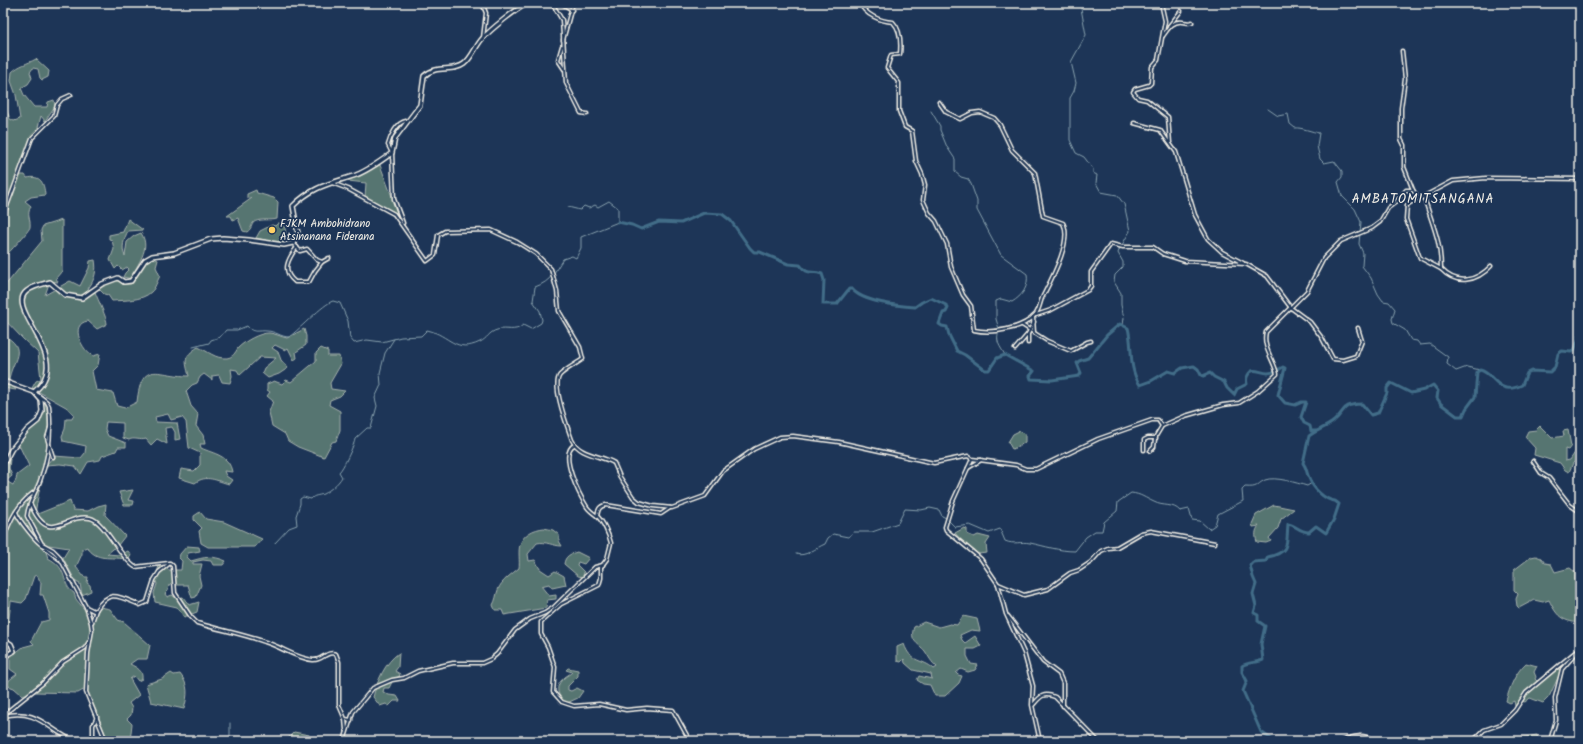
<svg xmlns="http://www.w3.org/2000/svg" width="1583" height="744" font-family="Kalam,sans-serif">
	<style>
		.green { fill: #577471; stroke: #a6b2ac }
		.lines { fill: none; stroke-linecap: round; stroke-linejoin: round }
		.stream { stroke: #89a2ae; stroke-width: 1 }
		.river { stroke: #426d88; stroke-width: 3 }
		.street-casing { stroke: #f4f1e8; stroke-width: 5 }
		.secondary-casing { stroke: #f4f1e8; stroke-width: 6 }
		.street { stroke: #1d3557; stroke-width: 2 }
		.secondary { stroke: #1d3557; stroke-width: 3 }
		.poi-dot { fill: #ffd166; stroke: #1d3557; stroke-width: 1.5 }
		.labels { text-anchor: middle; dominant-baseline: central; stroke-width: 3.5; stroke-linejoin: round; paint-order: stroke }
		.poi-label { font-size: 11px; fill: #f4f1e8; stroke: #1d3557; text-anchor: start }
		.quarter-label { font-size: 13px; letter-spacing: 1px; fill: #f4f1e8; stroke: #1d3557 }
	</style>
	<rect width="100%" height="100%" fill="#1d3557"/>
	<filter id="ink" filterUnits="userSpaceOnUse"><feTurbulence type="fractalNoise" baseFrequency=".025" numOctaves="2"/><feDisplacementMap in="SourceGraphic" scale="8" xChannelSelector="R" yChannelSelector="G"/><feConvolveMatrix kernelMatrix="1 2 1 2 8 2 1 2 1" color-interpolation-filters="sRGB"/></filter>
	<g filter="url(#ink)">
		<g class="green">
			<path d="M36,59L49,71L48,77L42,80L40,78L38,69L33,68L30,72L32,78L28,84L21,88L24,95L34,107H47L48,102L54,100L55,106L45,121L41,116L37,131L18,175H25L27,178C41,175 44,183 45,195L31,197L25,201L31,206C26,216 31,218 30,227C30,230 7,255 3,258V101L10,119L14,121L20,119L16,95L11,81L12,72C19,65 27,64 36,59Z"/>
			<path d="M380,165L399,215L365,197L366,183L348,181Z"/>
			<path d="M256,190L257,193L274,198L278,202L277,219C270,221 258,218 253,223C251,227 251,229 247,232L243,231L238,218L233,220L231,216H227L252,198H247V194Z"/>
			<path d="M128,219L143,230L128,231C124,238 121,249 125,256L127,242L134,236L141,233C152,250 136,263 132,279L123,277L125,273L129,269L127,267L122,270L118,266L115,269L110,260L114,249L112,240L109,239V235L123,232Z"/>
			<path d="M62,220V271L56,278L58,282L50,281L45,295L70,281L80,286L89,268L90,261L95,260C97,271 95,279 88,289L95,292C98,300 107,318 107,324L97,329L88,321C68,324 83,352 93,356L100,354L98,365L92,371L96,390L113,393L117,406L125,408L137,402C142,358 158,376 189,376C185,360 183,357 198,347C208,351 215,359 227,358C233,357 235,353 238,348C245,341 259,333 269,333C274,333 282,337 287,338L304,329L306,336V345L296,352L297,358L294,360L288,348L285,350L275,345L272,348L278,352L281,360L288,368L279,374L268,378L262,373L264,368L276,358L260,357L240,375L237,370L231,369L232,376L230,383L222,382L219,375L212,376V380L204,374L200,377L197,383L192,385L186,391L191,406L198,414L196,426L203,435L205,444H200L201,448C214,454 229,455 232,472L224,471L226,476L232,480L229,484C217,481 206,474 195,483L179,478L181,469L194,471L200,465V453L189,448L186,422L182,417L171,420L168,414L155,417L156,422L177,423L180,439L175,440V432L172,427L165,428L167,444L157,439L151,445L146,439C140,441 134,437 129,440L123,438V423L106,422L105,429L108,436L126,443V447H118L116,451L102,456L100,460L88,462L81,474L75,466L60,464L46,465L54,456L81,458L85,453L86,446L63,441L62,436L65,429L66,419H72L74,414L66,407L32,388L36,381L41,379L38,353L23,339L3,318L6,301L3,294L4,287L42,241L41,230L43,226Z"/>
			<path d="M278,223L283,224C287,230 285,236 287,242L269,241L256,238L260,231L272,225L275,226Z"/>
			<path d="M152,257L158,260L156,267L160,276C157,281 155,289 151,292C142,301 124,300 112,301L108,295L104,294L98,288L117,279L122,284H131L146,261Z"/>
			<path d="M3,335C30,349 11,361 9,380L16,390L3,388Z"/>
			<path d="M321,348L328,351V356H339L341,364L330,383L331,389L345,391L340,396L330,400L329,405L340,411V430L336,441L332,442L324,457L298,447L288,441L285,434L272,426L269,412L273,401L267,396L270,392L267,390V384L274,381L282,384L286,380L291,382L316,361V353Z"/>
			<path d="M43,400C57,418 38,490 35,515L70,501L73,510L88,511L98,506L106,504L105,515L125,536L118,545L107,554L119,555L128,551L131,555L129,559H125C110,556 97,562 87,547L82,549V554L76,567L84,577H88L87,583L90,585L91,591L82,595L80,584L76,582L63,558L69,548L49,545L45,549L48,558C70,569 60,584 74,593L76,599L92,619L100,607L110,609L118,620L124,622L150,645L147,659H137L130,664C137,668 143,670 142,679L138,681L134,676L130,679L139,695L129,703L132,708L131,715L127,719L132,724L130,741H108L89,694L85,689L78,693L34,692L22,695L14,688L3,684V679L7,682L17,674L10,669V657L23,647L34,644L31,641L41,622L49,620V613L43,595H40L41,583L37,575L34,576L26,599L22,603L11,601L7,635H3V457L10,459L9,468L12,476L6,481L13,485L16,480L17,475L29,466L18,443L29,429L43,416L42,405Z"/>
			<path d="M1540,426L1552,438L1564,436L1563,431L1568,430L1571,446L1568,450L1565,449V461L1570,460L1576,451L1579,452L1577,460L1573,463L1569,472L1565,470L1560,463L1534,455L1535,448L1525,437L1528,431L1536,430Z"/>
			<path d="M1019,431L1025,434V442L1018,447L1012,449L1008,442L1013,434Z"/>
			<path d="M133,490L128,500L134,501L133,505H124L119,492Z"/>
			<path d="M1274,505L1294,509L1281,519L1278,528L1269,538L1271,541L1266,543L1257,542C1255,536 1255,530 1259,526L1253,527L1252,524L1256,515Z"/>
			<path d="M200,512L206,519L224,522L262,539L255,547H208L201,543L199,531L202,528L194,520V516Z"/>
			<path d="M544,528L553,530L559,535V541L562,546C553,546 546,541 537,543L528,554L529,561L535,560L540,569L549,575L555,571L564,576L566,585L552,588L549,584L541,586L549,596L556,595V599L547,600L546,608L504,615L502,610H495L493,605C496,600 496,595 498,590C501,581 512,574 519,568C520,562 518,550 520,545C523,534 534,529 544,528Z"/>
			<path d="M964,528L967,529V534L974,537L978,535L990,538L986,544L987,553L978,554L961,540L955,533Z"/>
			<path d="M187,546L199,547L200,551L188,553L187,557L191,561C205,557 212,555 226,561L223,565H213L211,561L203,560L193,562V564H202L199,576L201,585L196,597L192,598L188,585H177L173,582L169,585L168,591L165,594L167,597L172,595L176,598L183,597L189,605L199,602L197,612L184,617L177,607L155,602L154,593L157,584L155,579L159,566L164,564L168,570H181L182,561L179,558L180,554Z"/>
			<path d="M577,552L589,558L584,564L578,562L577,565L584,572L583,577L578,576L564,564C565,556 570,554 577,552Z"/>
			<path d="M1536,556L1541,558L1545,563L1551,564L1555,572L1570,568L1575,572V580L1580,582V623C1561,621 1557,616 1549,600L1543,602L1534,600L1519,608L1517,606L1516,599L1518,594L1514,590V570L1531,557Z"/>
			<path d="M963,616L977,619L980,631L971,630L960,635L962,640L965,643L975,636L981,646L975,649H967V656L971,664L978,665L975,670L968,672L961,669L956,673L958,675L962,676L959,683L945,696H935L930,685L923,684L917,680L919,676L932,679L931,674L913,670L905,663L904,659L901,662L897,661V647L904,644C911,664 922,658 934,669L937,667C931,662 929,657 925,651C918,643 909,641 914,627L924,622L939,627L950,624L957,625Z"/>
			<path d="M399,653L398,667L395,671L400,674L399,677L394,678L389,688H384L383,692L389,695L397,696L400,701H394L389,706L386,704L380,706L373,697C377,682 385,662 399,653Z"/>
			<path d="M1526,663L1537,666L1534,672L1536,677L1535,679L1537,681L1559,669L1561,671L1549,697L1543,703L1530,698L1525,702L1521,701L1515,706L1514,701L1510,703L1506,701C1510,687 1515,673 1526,663Z"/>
			<path d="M568,668L578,670V676L568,686V690L571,691L577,688L583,691L578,698L567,703C557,697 554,686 564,678C567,675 569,675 572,672L566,670Z"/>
			<path d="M171,673L174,675L180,674C189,685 188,695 184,709L151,702L146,684L162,679Z"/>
			<path d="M294,732L309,735L310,739L285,741Z"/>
			<path d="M1537,735L1538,741H1505L1506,740Z"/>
		</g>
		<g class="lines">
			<g class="stream">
				<path d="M1080,3L1086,35L1071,62L1076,83L1074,91L1070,98V140L1076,153L1084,157L1093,169V173L1097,175L1096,183L1101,192L1117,195L1124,204L1130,231L1122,245"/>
				<path d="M1268,109L1278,116L1288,114L1290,124L1295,128C1300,127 1313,132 1319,133L1317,146L1320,159L1324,163L1334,161L1342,171V177L1338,182L1342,196L1355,209L1361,222L1359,244L1363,253L1362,266L1371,278L1378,294L1383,301L1389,302L1395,309L1392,319L1393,323L1405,330L1411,340L1417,341L1420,345L1430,344L1448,357L1447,364L1456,371L1467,367L1480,370"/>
				<path d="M931,111L940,126V130L947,147L955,159V172L961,177L968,179L971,184L977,201V210L1001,255L1027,274C1029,287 1022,296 1012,302L1001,299L996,301V319L999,329"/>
				<path d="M1120,248L1118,253L1123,262V267L1115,275L1114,282L1121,293V305L1124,318L1123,325"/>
				<path d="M999,331C995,342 1000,346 1005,355"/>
				<path d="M193,347L209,343L211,340L220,337L226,330H237L247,326C253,334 259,330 267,331C275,331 281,337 289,337C300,329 323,304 333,301L340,303L348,321L350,338L354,343L367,340L382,342L401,337L421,336L427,330C450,335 455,354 480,342C487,339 489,332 497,330C506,327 515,333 523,325L531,329L541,323L542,320L540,311L533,301L535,287C552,281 554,272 563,259L572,256L576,258L581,248V237L618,222V208L609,201L598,207L595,205L589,208L584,206L580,210L568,207"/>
				<path d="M275,543L289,528L297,525L296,516L300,504V499L303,497L311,499C314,495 318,496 323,494C330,490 338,484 342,477L339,472C343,469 355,443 355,439L367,428H371L377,406L375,398L381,385L380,373L385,353L394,339"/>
				<path d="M796,554C805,558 817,547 825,544L828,538L833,534L848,537L854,532H872L898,523L905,509L921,510L930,508L939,510L942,516L946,518L955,527L970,525L989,533L1000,529L1005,541C1014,545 1021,541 1030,543C1045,546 1059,551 1075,551L1086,537L1095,531H1102L1104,522L1117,511L1118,502L1131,493C1141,494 1145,498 1154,502C1163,507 1173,503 1180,511L1189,509L1192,520L1200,521L1209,529L1215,525L1218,514L1243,501L1242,490L1245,487C1259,488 1255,485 1265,480C1275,476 1297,483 1307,486L1312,483"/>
				<path d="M230,741V723"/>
			</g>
			<g class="river">
				<path d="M618,222L632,225L641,229L659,222L681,223L704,213L722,214L731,221L750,248L754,252H760L788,264L800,265C808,276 811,270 822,274L824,280L823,304H837L849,289H852C862,302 899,306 915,307L922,302L931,298L946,305L948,308L946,312L943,313L939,324L942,326L947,327L949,335L957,351L965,355L985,370H989L997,358L1005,355L1034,371L1030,376L1031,379L1052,380L1079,376L1081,373L1077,363L1079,361L1088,358L1107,335L1120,324L1128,328C1133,346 1128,368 1140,385L1151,381L1168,371L1175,373L1182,368L1194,366L1198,369L1201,375L1203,376L1210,373L1214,377L1224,382L1227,388L1234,395L1237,389L1247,384C1246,380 1246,378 1248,375C1253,366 1260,373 1268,373C1274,373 1278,370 1283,367L1285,368L1278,395L1285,403L1295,405L1302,402H1306L1301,417L1304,423L1310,426L1311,431H1316"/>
				<path d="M1274,741L1261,732L1243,691L1247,681L1242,672V666C1247,662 1256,663 1263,660L1261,644L1265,626L1258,621V615L1254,613L1256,606L1253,594L1256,584L1253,577L1250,565L1253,562L1266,561L1268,557C1291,552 1286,543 1288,524C1296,525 1299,532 1309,532L1316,526L1326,533L1334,519L1339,504L1335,501C1324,500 1313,488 1309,478C1306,472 1307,468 1303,463L1309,436C1317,430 1327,427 1334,421C1348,408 1340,405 1362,404L1371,415L1378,413L1387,393V388L1391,383L1411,393L1424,390L1433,385L1438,391L1437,398L1441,404L1457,416H1463L1466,409L1475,397L1477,372L1480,370C1495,373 1497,397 1522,385L1527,373L1531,371L1550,372L1555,367L1558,354L1562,351L1571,352L1574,351L1580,335"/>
			</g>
			<g class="street-casing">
				<g id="street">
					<path d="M482,3L486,13L483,38"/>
					<path d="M552,3L562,20L566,83L581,113L587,114"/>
					<path d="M561,3L572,10"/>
					<path d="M860,3C865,15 880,21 893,22C901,30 901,44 900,54L891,55L887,68L899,83V111L905,127L912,131L916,161L922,174L925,185L923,200L929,213L936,221L947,244L951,267L963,295L971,306L974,330C992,334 1023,329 1035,315C1039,311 1040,303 1042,298C1050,282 1073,241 1063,223L1043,216L1035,173L1012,150L1000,125L994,118L980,112L972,113L960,119L946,112L939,102"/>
					<path d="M1161,3L1165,21L1158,60L1152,67L1151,83L1149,85L1135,89L1133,92L1138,98L1147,100L1168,117L1170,143"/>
					<path d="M1169,26L1181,11"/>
					<path d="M1163,36C1168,29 1173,20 1183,22C1187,22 1188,24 1192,22"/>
					<path d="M563,40L573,3"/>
					<path d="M562,46L558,60L564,69"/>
					<path d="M1402,51L1405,79L1401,108V139L1404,145V167L1413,190"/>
					<path d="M1134,123L1160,130L1176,152L1195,215L1208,239L1222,252L1243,263"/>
					<path d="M332,183L348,189L394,214L427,261L435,255L438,235L445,231L491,230L517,242L536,254L551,269L557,291L559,311L580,347L583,359C576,364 566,369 560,375C551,385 568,428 572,440C580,456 601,455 614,463L620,477L633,497L639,502L653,506L672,508L705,496L723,471L754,449L780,437L793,436L839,442L934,463L968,456L972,459L1016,465L1026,469H1036L1098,439L1152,420H1158L1162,426L1185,416L1223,405L1239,403L1258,391L1277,374C1274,360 1262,347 1266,332L1307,291L1324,258L1341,241L1372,228L1380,222L1388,208L1396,202L1406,190H1413L1418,198H1421L1453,181L1486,178L1580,179"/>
					<path d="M1424,197C1432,224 1441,240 1441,269C1457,286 1477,281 1491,266"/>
					<path d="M1418,198L1407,205L1406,219L1420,258L1441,269"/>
					<path d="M3,217L32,138L54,116L57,105L62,99L71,95"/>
					<path d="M403,223L394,199L392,153L388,145C390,137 397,122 406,121"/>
					<path d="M293,243L300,251L307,249L317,260L322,262L329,258"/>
					<path d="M297,247C288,259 281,271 295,282H309L315,271L322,262"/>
					<path d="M1036,315L1051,310L1088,290L1091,286V272L1111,244L1123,247H1153L1163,254L1185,261L1246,264L1267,276L1291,308L1310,322L1322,338L1333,359L1343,360L1356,356L1362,341L1358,328"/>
					<path d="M1033,317L1034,333"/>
					<path d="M1022,325L1047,341L1071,351L1087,342L1091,341"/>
					<path d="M1028,343V334L1034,322"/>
					<path d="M1015,349L1028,334"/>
					<path d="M38,395L47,402L49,406C52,432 49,457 40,481C36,492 28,503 27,516L42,544L53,550L59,556L86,607L94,611L96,610C109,588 120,597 140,605L147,602L154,580L159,572L170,563L173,566L175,593L191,617L197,623C220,630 243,634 265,642C282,647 295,658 313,660C322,661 327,650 336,654L339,662V705L345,719L351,720"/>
					<path d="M50,428L47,438L53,457"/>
					<path d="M574,445C558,454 580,496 587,507C590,511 593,513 597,516C603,521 609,535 611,543L607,559L601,567V578L599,585L561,604L541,622V634L548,647L555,667L553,692L562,702L574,706L599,704L626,710L647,708L673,710L690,741"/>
					<path d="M1144,450V440L1148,438H1156V436L1162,426"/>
					<path d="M1150,451L1154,447L1155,439"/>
					<path d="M972,459L953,501L945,527L946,530L981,559L998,584L1006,614L1024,653L1033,686L1032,705L1040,741"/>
					<path d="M1533,461L1541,473L1549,478L1570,505L1580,512"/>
					<path d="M968,468L981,460"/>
					<path d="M31,505C49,547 65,513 90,518C105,521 119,557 135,567L169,563"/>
					<path d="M16,512C18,519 38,545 44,546"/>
					<path d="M597,516C598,510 599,506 606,505L661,514L670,508"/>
					<path d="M3,539C10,521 17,505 33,493"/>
					<path d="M45,548L59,559"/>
					<path d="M998,584L1024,595L1048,589L1070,573L1079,570L1091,562L1101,551L1108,548L1117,547L1141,533L1151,531L1215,543"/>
					<path d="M86,607L91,623L92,630L88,653L86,692L106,741"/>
					<path d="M1008,616L1043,662L1059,674L1063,683V706"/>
					<path d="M92,622L96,610"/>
					<path d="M1033,705C1040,697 1043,692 1055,697L1098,741"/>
					<path d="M3,715L43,683L63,662L85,648L89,642"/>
					<path d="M4,716C37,708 47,729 74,741"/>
					<path d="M345,719L346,730"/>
					<path d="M93,741V725L97,717"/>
					<path d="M344,741L353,712L373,688L392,680L404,678L418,671L453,663H482L491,659L497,654L515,630L530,619L545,613L554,607L595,567L603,565"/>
					<path d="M1343,741C1353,735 1365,734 1374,741"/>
					<path d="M1473,741L1484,730L1501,724L1515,710L1526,693L1580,648"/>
					<path d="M1480,741L1488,738L1501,741"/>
					<path d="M1550,741L1556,720L1555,698L1562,669L1578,651"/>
				</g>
			</g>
			<g class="secondary-casing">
				<g id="secondary">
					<path d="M3,381L34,392L41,400L42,411L38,421L27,430L11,450L3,465"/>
					<path d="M34,392C76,358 3,309 27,291C33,286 43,284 50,282L65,295L82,298L102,284L118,278L124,282L131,281L145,260L152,256L174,253L211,239L223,238L249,240L284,245L293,243L298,234L293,206C313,186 330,184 356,175C369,170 381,161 392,153L395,138L420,105L424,76C437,64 452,73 464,64C472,58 475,47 482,39C491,29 516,9 528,3"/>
					<path d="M3,639L11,644L14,651L3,657"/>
				</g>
			</g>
			<use href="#street" class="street"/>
			<use href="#secondary" class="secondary"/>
		</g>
	</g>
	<circle class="poi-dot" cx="272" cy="230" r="4"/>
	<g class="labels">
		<g class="poi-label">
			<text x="280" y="224">FJKM Ambohidrano<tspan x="280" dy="13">Atsinanana Fiderana</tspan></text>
		</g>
		<g class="quarter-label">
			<text x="1423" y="199">AMBATOMITSANGANA</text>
		</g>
	</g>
	<rect width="1583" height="744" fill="none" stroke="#1d3557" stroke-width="16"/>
	<rect x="8" y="8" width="1567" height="728" fill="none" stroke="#f4f1e8" stroke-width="1.5" filter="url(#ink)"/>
</svg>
